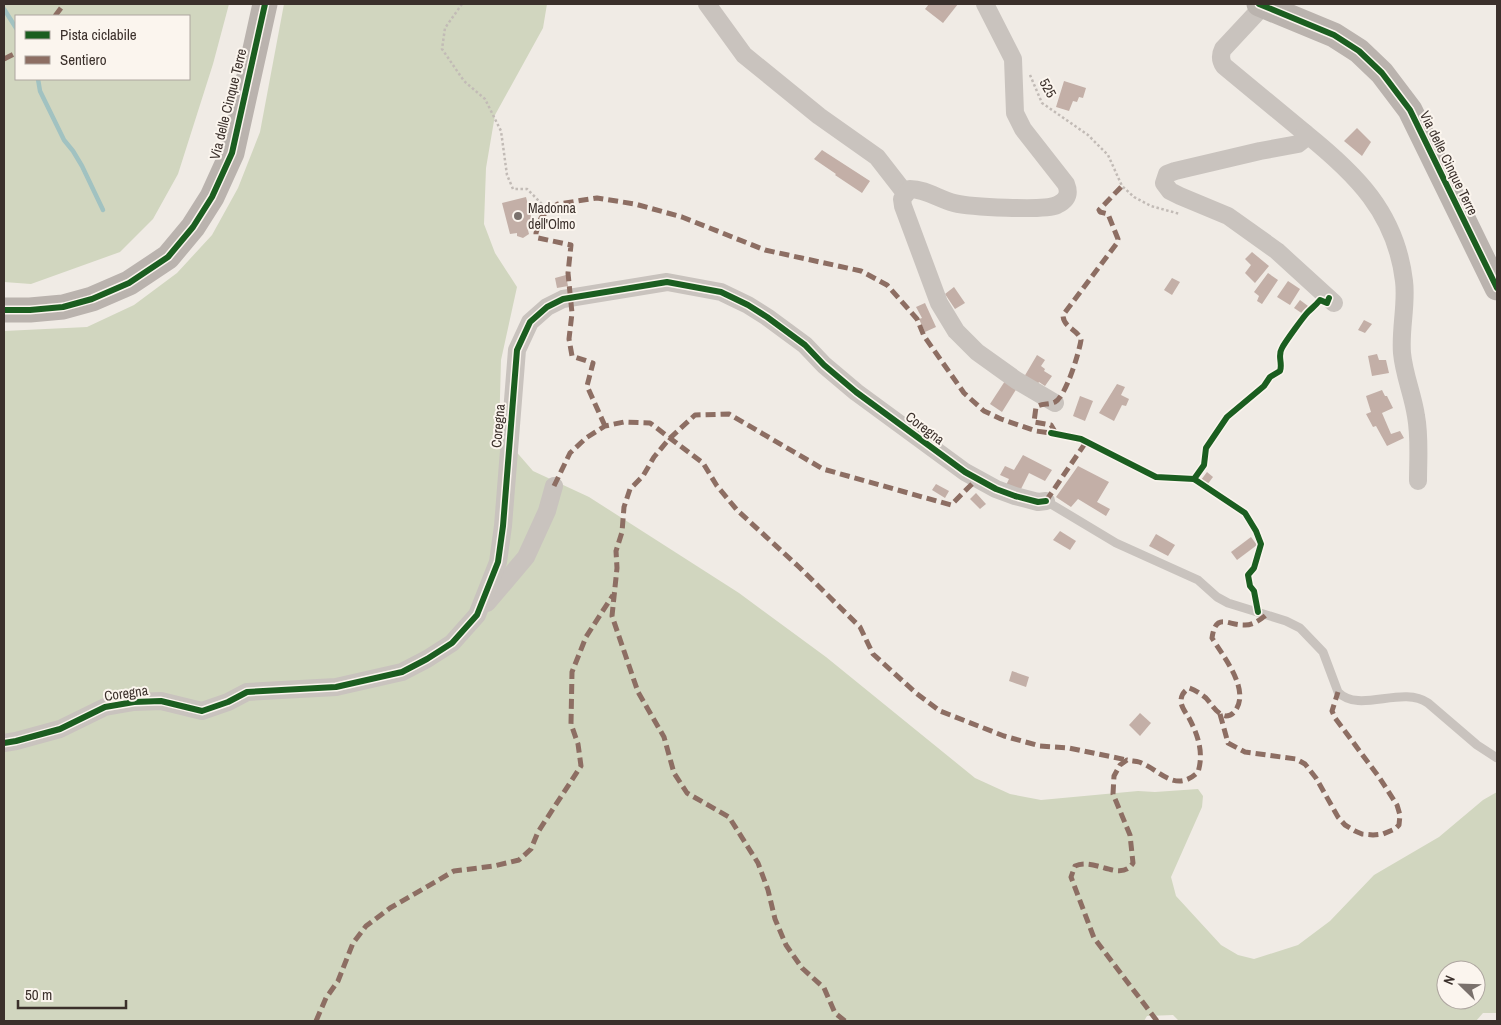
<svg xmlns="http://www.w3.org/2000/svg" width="1501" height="1025" font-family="'Archivo Narrow',sans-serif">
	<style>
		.green { fill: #d1d6bf; fill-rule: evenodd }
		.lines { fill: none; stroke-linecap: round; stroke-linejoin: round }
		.stream { stroke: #a1c2c1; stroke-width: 4.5 }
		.building { fill: #c3afa7 }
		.path { stroke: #c2bbb6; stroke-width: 2.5; stroke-dasharray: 2.5 2.5; stroke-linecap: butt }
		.lane { stroke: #c9c3be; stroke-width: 9 }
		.street { stroke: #c9c3be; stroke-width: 18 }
		.secondary { stroke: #bab3ae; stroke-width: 25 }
		.quiet { stroke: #8d6e63; stroke-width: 5; stroke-dasharray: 10 5; stroke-linecap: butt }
		.cycleway-casing { stroke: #fbf5ee; stroke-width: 9 }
		.cycleway { stroke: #1b5e20; stroke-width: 6 }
		.poi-dot { fill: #7a716c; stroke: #fbf5ee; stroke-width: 2 }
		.labels { text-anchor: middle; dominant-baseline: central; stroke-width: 4; stroke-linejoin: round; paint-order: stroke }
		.street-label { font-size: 14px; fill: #3b302b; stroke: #fbf5ee }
		.poi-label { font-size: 14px; fill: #3b302b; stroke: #fbf5ee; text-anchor: start }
	</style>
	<rect width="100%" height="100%" fill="#f0ebe5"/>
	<g class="green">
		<path d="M4,4H229L213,64L178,174L153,219L120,252L31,284L4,282ZM16,16H189V79H16Z"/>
		<path d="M284,4H547L543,28L495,115L486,168L484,224L495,253L517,287L501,360L499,432L533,471L589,497L739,593L826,657L975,778L1010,794L1041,800L1138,791L1155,792L1198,789L1203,796L1202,807L1171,877L1176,896L1221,945L1238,955L1254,959L1298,945L1330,921L1374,875L1439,837L1483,800L1497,792V1013H1483L1476,1021H1179L1173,1015L1147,1016L1144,1021H4V331L87,327L134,305L177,273L212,235L238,188L260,132ZM1446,970H1476V1000H1446Z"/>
	</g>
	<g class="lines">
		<g class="stream">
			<path d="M4,9L16,28"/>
			<path d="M38,79L40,91L64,140L73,151L82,166L103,210"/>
		</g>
	</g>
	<g class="building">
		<path d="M929,4H958L943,23L925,9Z"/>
		<path d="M1064,81L1086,88L1083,98L1079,97L1077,102L1073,101L1069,111L1056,107Z"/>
		<path d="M1357,128L1371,142L1362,156L1344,141Z"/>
		<path d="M822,150L870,181L862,193L835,175L836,174L814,159Z"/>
		<path d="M526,197L534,228L528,230L529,234L523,238L517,236V233L510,234L502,203Z"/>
		<path d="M1252,252L1269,266L1255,283L1245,273L1251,265L1245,259Z"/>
		<path d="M1268,273L1278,280L1262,304L1257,301L1259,296L1254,292Z"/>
		<path d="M566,275L568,286L557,288L555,278Z"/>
		<path d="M1172,278L1180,282L1172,295L1164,290Z"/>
		<path d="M1288,281L1300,289L1290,305L1277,297Z"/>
		<path d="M954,287L965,303L955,309L945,294Z"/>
		<path d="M1300,300L1308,306L1303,314L1294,308Z"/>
		<path d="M925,303L936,327L925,332L919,319L922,318L916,307Z"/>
		<path d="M1364,320L1372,324L1365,333L1358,330Z"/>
		<path d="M1377,354L1379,360H1386L1389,373L1372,376L1368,356Z"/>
		<path d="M1037,355L1045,360L1041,366L1045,369L1044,371L1052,376L1045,386L1039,382L1037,385L1024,377Z"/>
		<path d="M1005,381L1017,388L1002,412L990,404Z"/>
		<path d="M1117,384L1125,387L1121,395L1129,399L1126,406L1122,405L1114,421L1099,413Z"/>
		<path d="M1382,390L1385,396H1387L1393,408L1382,413L1391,434L1400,431L1404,438L1387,446L1376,426L1373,427L1366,414L1371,412L1366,396Z"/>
		<path d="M1080,396L1093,401L1085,421L1073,416Z"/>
		<path d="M1023,455L1052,470L1045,481L1029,473L1020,491L1006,485L1009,479L1000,475L1005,466L1014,470Z"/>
		<path d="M1078,466L1109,482L1097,502L1110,509L1106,516L1078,499L1071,507L1056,497Z"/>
		<path d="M1207,472L1213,477L1207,485L1201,480Z"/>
		<path d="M936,484L949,491L945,498L932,490Z"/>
		<path d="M976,493L986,504L980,509L970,499Z"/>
		<path d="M1060,531L1076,541L1070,550L1053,540Z"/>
		<path d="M1156,534L1175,545L1168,556L1149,546Z"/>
		<path d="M1251,537L1257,545L1237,560L1231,552Z"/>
		<path d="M1012,671L1029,677L1026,687L1009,681Z"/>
		<path d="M1140,713L1151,723L1140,736L1129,725Z"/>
	</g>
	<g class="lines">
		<g class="path">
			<path d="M462,4L445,28L442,49L464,81L485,99L501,131L507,175L513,189H527L548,210"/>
			<path d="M1030,75L1042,103L1088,135L1108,155L1122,186L1134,197L1151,206L1180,214"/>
		</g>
		<path class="lane" d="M1046,501L1116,543L1198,580L1217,597L1228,603L1286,621L1300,628L1323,652L1338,692C1359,714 1402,685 1428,703L1477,745L1497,758"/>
		<g class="street">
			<path d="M707,4L744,55L819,116L877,157L905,193"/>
			<path d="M985,4L1013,59L1015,113L1023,129L1066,184C1070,194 1067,200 1057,205C1044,211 970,207 954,203C939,199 925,189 910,189L902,199L903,206L939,303L956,331L977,352L1016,380L1055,403"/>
			<path d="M1263,6L1223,49C1220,55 1220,60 1224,66L1305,133L1303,140L1298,144L1260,151L1175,171L1167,174L1164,183L1170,191L1180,196L1228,216L1277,251L1334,303"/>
			<path d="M1305,133C1356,174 1396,213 1404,281C1407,304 1400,329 1402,353C1404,375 1413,395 1416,416C1420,437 1418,460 1418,481"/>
			<path d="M487,603L526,557L547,511L554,486"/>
			<path d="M4,743L16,741L60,729L105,707L134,702L161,701L202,711L228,702L247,692L336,687L402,672L427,659L452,643L477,615L498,562L503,526L517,350L530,322L547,307L563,299L667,282L721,292L748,305L767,317L805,345L824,365L856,392L965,472L996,489L1015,496L1038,502L1046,501"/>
		</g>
		<g class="secondary">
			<path d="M1259,4L1334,35L1359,51L1382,73L1410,110L1497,288"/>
			<path d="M4,310H30L63,307L92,299L129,283L168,257L193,227L212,197L232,153L265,4"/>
		</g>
		<g class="quiet">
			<path d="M55,16L64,4"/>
			<path d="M4,59L16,53"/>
			<path d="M605,426L587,386L593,363L572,356L569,339L572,313L568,273L571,245L538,238L536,236V233L541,218L548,210L558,204L597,198L635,204L682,217L765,250L861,271L887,285L917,319L924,336L964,393L984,411L1001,419L1036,431L1051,433L1054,430L1051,425L1034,422L1036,407C1042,403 1049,405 1055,402C1066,396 1079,353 1081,340C1078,329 1063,328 1063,315L1117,243L1118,239L1108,214L1100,212L1099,210L1122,186"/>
			<path d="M554,486L570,453L586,438L605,426L624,422L650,423L703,463L717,486L737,510L799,567L860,627L873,654L916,693L940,711L1004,736L1040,746L1069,748L1127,760"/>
			<path d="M1046,501L1086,442"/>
			<path d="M1220,714L1228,743L1245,752L1296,759L1305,764L1316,778L1338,817L1345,825L1355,831L1362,834L1373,835L1383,834L1395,829L1399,825L1400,815L1397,805L1379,777L1335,718L1332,711L1338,692"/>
			<path d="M316,1021L326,998L338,981L353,943L366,926L390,908L454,871L494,866L519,860L531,849L538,832L581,766L578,744L571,724L572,672L586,637L613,595"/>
			<path d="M845,1021L835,1013L824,988L802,968L786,945L775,919L768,890L758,863L729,817L687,793L674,773L664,737L638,692L612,616L617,568L616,551L622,532L624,507L630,489L643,476L654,457L669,439L695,415L729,414L823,469L951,505L977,479"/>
			<path d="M1157,1021L1094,938L1071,877L1075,866C1095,857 1121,883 1133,863L1130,835L1113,794L1114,776L1120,765L1127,760C1131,761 1136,761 1139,762C1161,770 1175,794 1198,772C1204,753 1198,735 1189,718C1186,713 1181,707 1181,701C1181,695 1184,691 1189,688C1195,690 1201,694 1206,698C1211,703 1217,715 1226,716C1230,716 1233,714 1235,711C1251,690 1223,656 1212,638C1216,611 1228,626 1245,625C1253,625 1260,620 1266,615"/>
		</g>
		<g class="cycleway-casing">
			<g id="cycleway">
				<path d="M1259,4L1334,35L1359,51L1382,73L1410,110L1497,288"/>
				<path d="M4,310H30L63,307L92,299L129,283L168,257L193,227L212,197L232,153L265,4"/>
				<path d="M1051,433L1081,439L1156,477L1194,479L1245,513L1256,531L1261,544L1254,568L1248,575L1250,586L1254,591L1258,612"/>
				<path d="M1194,479L1204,465L1206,448L1227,417L1264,386L1270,377L1280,371C1283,363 1277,356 1282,348C1285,342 1304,316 1308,312C1312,308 1316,305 1320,300L1327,303L1329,298"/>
				<path d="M4,743L16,741L60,729L105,707L134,702L161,701L202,711L228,702L247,692L336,687L402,672L427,659L452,643L477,615L498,562L503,526L517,350L530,322L547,307L563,299L667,282L721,292L748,305L767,317L805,345L824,365L856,392L965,472L996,489L1015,496L1038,502L1046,501"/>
			</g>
		</g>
		<use href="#cycleway" class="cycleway"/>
	</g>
	<circle class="poi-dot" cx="518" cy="216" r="5"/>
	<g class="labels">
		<g class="street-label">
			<text transform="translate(1048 88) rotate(61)">525</text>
			<text transform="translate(228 104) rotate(-76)">Via delle Cinque Terre</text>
			<text transform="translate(1449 163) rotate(64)">Via delle Cinque Terre</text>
			<text transform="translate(498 426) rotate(-85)">Coregna</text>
			<text transform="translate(925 428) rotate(37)">Coregna</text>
			<text transform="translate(126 693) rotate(-8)">Coregna</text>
		</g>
		<g class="poi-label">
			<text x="528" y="208">Madonna<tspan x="528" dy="16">dell'Olmo</tspan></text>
		</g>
	</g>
	<rect width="1501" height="1025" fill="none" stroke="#3b302b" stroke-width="10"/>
	<rect x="15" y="15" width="175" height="65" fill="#fbf5ee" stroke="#aea6a0"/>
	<rect x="25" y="31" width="25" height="8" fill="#1b5e20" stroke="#aea6a0"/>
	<text x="60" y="40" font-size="15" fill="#3b302b">Pista ciclabile</text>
	<rect x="25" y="56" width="25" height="8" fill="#8d6e63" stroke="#aea6a0"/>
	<text x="60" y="65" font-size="15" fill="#3b302b">Sentiero</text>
	<g transform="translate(1461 985) rotate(293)"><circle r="24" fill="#fbf5ee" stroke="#aea6a0"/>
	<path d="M0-4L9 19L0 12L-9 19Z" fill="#7a716c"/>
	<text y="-8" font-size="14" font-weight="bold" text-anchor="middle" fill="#3b302b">N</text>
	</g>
	<path d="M18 1000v8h108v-8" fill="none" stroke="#3b302b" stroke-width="2.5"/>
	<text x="25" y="1000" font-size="15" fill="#3b302b" stroke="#fbf5ee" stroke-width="4" paint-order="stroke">50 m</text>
</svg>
